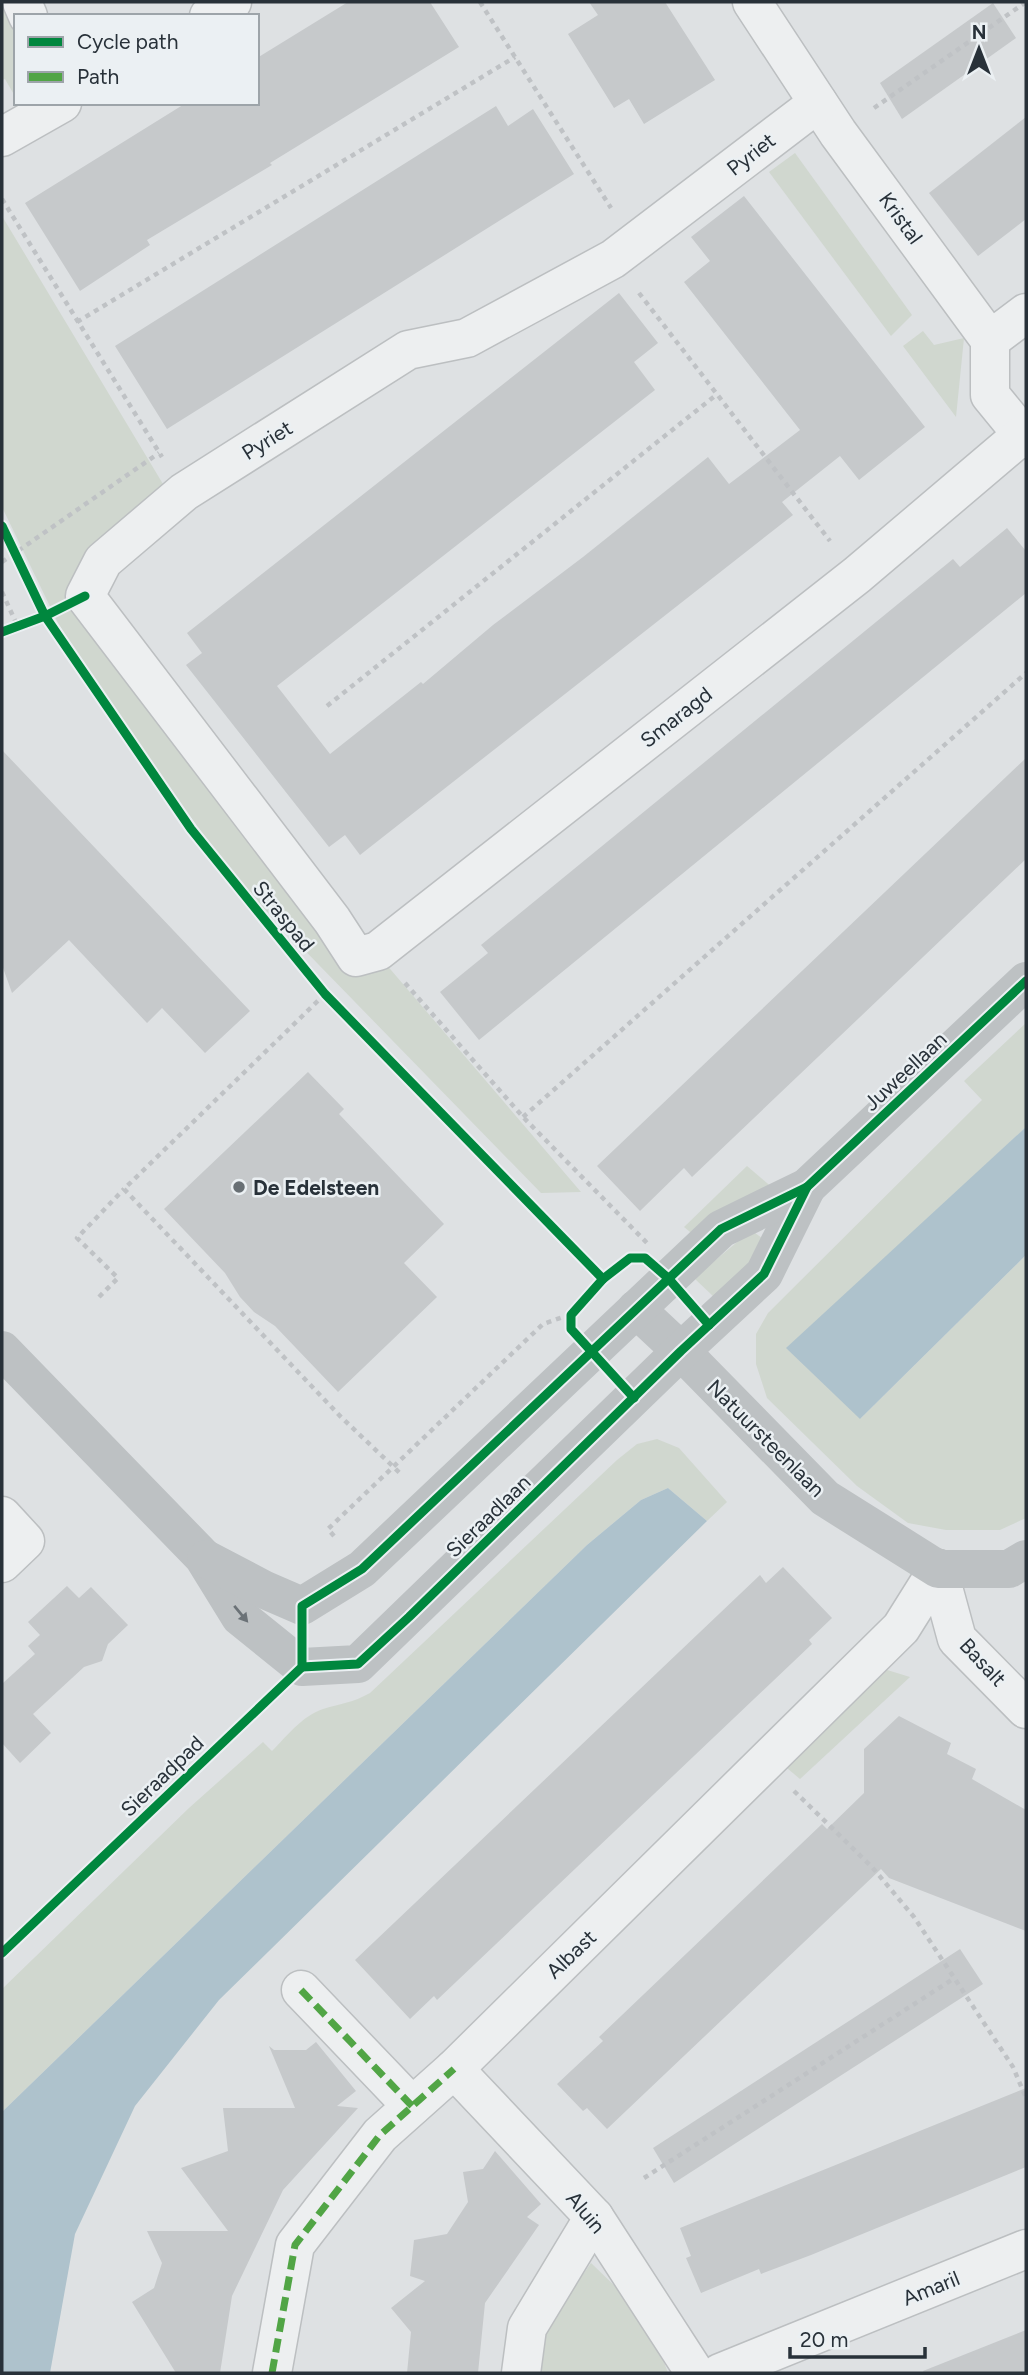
<svg xmlns="http://www.w3.org/2000/svg" width="1028" height="2375" font-family="Figtree,sans-serif">
	<style>
		.green { fill: #d0d7cf }
		.water { fill: #aec2cc }
		.building { fill: #c6c9cb }
		.lines { fill: none; stroke-linecap: round; stroke-linejoin: round }
		.street-casing { stroke: #bcbfc1; stroke-width: 41 }
		.path { stroke: #bfc2c5; stroke-width: 4.5; stroke-dasharray: 5 5; stroke-linecap: butt }
		.street { stroke: #edeff0; stroke-width: 38 }
		.secondary { stroke: #bdc1c3; stroke-width: 38 }
		.quiet { stroke: #51a545; stroke-width: 7; stroke-dasharray: 14 7; stroke-linecap: butt }
		.cycleway-casing { stroke: #ebf0f3; stroke-width: 13 }
		.cycleway { stroke: #00873e; stroke-width: 9 }
		.oneway { fill: #6b7277 }
		.poi-dot { fill: #686f74; stroke: #ebf0f3; stroke-width: 2.5 }
		.labels { text-anchor: middle; dominant-baseline: central; stroke-width: 5; stroke-linejoin: round; paint-order: stroke }
		.street-label { font-size: 21px; fill: #283139; stroke: #ebf0f3 }
		.poi-label { font-size: 21px; font-weight: bold; fill: #283139; stroke: #ebf0f3; text-anchor: start }
	</style>
	<rect width="100%" height="100%" fill="#dee1e3"/>
	<g class="green">
		<path d="M2,4L16,33V98L5,79L2,80Z"/>
		<path d="M795,153L912,315L891,336L769,172Z"/>
		<path d="M2,216L169,494L72,588L385,963L581,1192L541,1193L243,887L159,775L97,685L58,623L2,507Z"/>
		<path d="M923,331L934,345L964,338L956,417L903,346Z"/>
		<path d="M1026,1023V1127L962,1187L860,1419L1026,1255V1518L1000,1530H946L908,1523L857,1486L767,1398L756,1364V1334L768,1313L982,1100L964,1081Z"/>
		<path d="M747,1166L775,1190L695,1236L684,1227Z"/>
		<path d="M755,1233L762,1238L760,1253L714,1297L694,1278L742,1238Z"/>
		<path d="M657,1439L679,1448L727,1502L707,1521L668,1488L641,1500L587,1545L2,2112V1989L189,1808L263,1742L272,1751C287,1736 302,1716 323,1709C342,1703 352,1703 370,1693L617,1460L637,1444Z"/>
		<path d="M884,1669L910,1677L800,1779L781,1763Z"/>
		<path d="M591,2263L624,2295L660,2351L668,2373H540L545,2329Z"/>
	</g>
	<g class="water">
		<path d="M1026,1127V1255L860,1419L786,1348Z"/>
		<path d="M668,1488L707,1521L219,2000L135,2106L75,2234L50,2373H2V2112L587,1545L641,1500Z"/>
	</g>
	<g class="building">
		<path d="M348,2H430L459,47L270,163L272,165L147,240L150,245L80,291L25,203L186,103H257V58Z"/>
		<path d="M589,2H665L715,80L644,124L629,99L614,108L568,34L598,15Z"/>
		<path d="M993,3L1016,38L902,119L880,83Z"/>
		<path d="M496,106L508,126L533,109L574,174L167,429L115,346Z"/>
		<path d="M1026,117V219L978,256L929,193Z"/>
		<path d="M744,196L925,427L859,480L840,456L782,502L793,515L360,855L345,835L329,847L186,665L202,653L187,633L619,293L658,343L634,362L655,390L277,686L330,754L421,682L423,684L493,625L583,557L708,457L729,484L800,430L684,282L710,261L691,237Z"/>
		<path d="M1007,528L1026,551V593L479,1040L440,992L488,953L481,945L953,559L960,567Z"/>
		<path d="M2,750L250,1011L205,1053L162,1008L147,1023L69,940L12,993L2,965Z"/>
		<path d="M1026,758V859L692,1177L684,1168L640,1211L597,1166Z"/>
		<path d="M308,1072L344,1109L339,1114L444,1224L404,1263L437,1297L338,1392L275,1326L254,1312L240,1297L225,1273L164,1209Z"/>
		<path d="M783,1567L832,1618L809,1640L812,1644L437,2000L434,1996L410,2019L355,1960L760,1575L766,1583Z"/>
		<path d="M67,1586L79,1598L91,1587L128,1625L108,1644L102,1661L84,1667L33,1714L51,1733L20,1763L2,1743V1681L3,1683L35,1654L28,1646L40,1635L28,1622Z"/>
		<path d="M899,1716L951,1743L947,1754L976,1769L972,1779L1026,1810V1931L889,1878L881,1869L607,2129L587,2108L583,2111L557,2084L603,2041L599,2037L822,1824L827,1829L864,1793V1749Z"/>
		<path d="M960,1949L983,1984L674,2183L653,2148Z"/>
		<path d="M316,2042L356,2091L337,2106L358,2108L283,2190L232,2296L220,2373H176L132,2302L154,2288L162,2263L147,2231H228L181,2168L228,2151L223,2108H295L269,2046L274,2050H306Z"/>
		<path d="M1026,2088V2167L811,2255L761,2274L759,2269L701,2293L686,2258L691,2256L680,2228Z"/>
		<path d="M495,2151L541,2204L527,2217L539,2225L485,2303L478,2373H407L411,2332L391,2308L425,2281L410,2276L414,2240L447,2234L468,2202L463,2172L483,2169Z"/>
		<path d="M1026,2330V2373H924L923,2371Z"/>
	</g>
	<g class="lines">
		<g class="street-casing">
			<g id="street">
				<path d="M22,2L28,16"/>
				<path d="M752,2L838,133L990,340V395L1026,439"/>
				<path d="M209,16L232,2"/>
				<path d="M818,103L613,259L467,338L408,350L184,492L103,561L85,596L332,920L356,957L378,951L857,575L1022,435"/>
				<path d="M2,137L62,103"/>
				<path d="M990,340L1026,313"/>
				<path d="M2,1516L25,1541L2,1563"/>
				<path d="M938,1569L957,1639L1026,1709"/>
				<path d="M301,1990L412,2106"/>
				<path d="M454,2069L594,2217L695,2373"/>
				<path d="M272,2373L295,2245L380,2135L454,2069L901,1628L938,1569"/>
				<path d="M521,2373L527,2328L594,2217"/>
				<path d="M720,2373L1026,2249"/>
			</g>
		</g>
		<g class="path">
			<path d="M480,2L611,208"/>
			<path d="M874,108L1026,2"/>
			<path d="M2,199L162,457"/>
			<path d="M639,293L830,541"/>
			<path d="M77,322L515,57"/>
			<path d="M2,562L159,453"/>
			<path d="M2,592L18,627"/>
			<path d="M327,706L716,395"/>
			<path d="M405,983L523,1117L647,1243"/>
			<path d="M325,994L124,1189L340,1416L402,1475"/>
			<path d="M523,1117L1026,673"/>
			<path d="M99,1297L118,1278L77,1238L124,1189"/>
			<path d="M334,1536L328,1529L543,1324L563,1317"/>
			<path d="M794,1791L872,1867L914,1917L1013,2067L1026,2098"/>
			<path d="M644,2178L953,1979"/>
		</g>
		<use href="#street" class="street"/>
		<g class="secondary">
			<path d="M636,1309L681,1351L825,1498L938,1569H1009L1026,1559"/>
			<path d="M2,1350L203,1557L240,1617L302,1667L358,1664L681,1351L764,1274L807,1187"/>
			<path d="M206,1559L265,1590L302,1606L362,1569L721,1229L807,1187L1026,981"/>
		</g>
		<g class="quiet">
			<path d="M301,1990L412,2106"/>
			<path d="M272,2373L295,2245L380,2135L454,2069"/>
		</g>
		<g class="cycleway-casing">
			<g id="cycleway">
				<path d="M2,526L45,616L191,829L325,994L603,1279"/>
				<path d="M2,632L45,616L85,596"/>
				<path d="M634,1398L571,1329V1315L603,1279L630,1258H645L668,1278L709,1325"/>
				<path d="M302,1667L358,1664L409,1617L681,1351L764,1274L807,1187"/>
				<path d="M2,1953L302,1667V1606L362,1569L721,1229L807,1187L1026,981"/>
			</g>
		</g>
		<use href="#cycleway" class="cycleway"/>
	</g>
	<defs><path id="oneway-solid" d="M-6-.8H1V-3.2L6.5 0L1 3.2V.8H-6Z" transform="scale(1.75)"/></defs>
	<use class="oneway" href="#oneway-solid" transform="translate(241 1614) rotate(50)"/>
	<circle class="poi-dot" cx="239" cy="1187" r="7"/>
	<g class="labels">
		<g class="street-label">
			<text transform="translate(751 154) rotate(-38)">Pyriet</text>
			<text transform="translate(901 218) rotate(54)">Kristal</text>
			<text transform="translate(267 440) rotate(-32)">Pyriet</text>
			<text transform="translate(676 717) rotate(-38)">Smaragd</text>
			<text transform="translate(284 916) rotate(51)">Straspad</text>
			<text transform="translate(905 1071) rotate(-43)">Juweellaan</text>
			<text transform="translate(766 1438) rotate(45)">Natuursteenlaan</text>
			<text transform="translate(488 1516) rotate(-44)">Sieraadlaan</text>
			<text transform="translate(983 1662) rotate(47)">Basalt</text>
			<text transform="translate(162 1776) rotate(-44)">Sieraadpad</text>
			<text transform="translate(571 1954) rotate(-44)">Albast</text>
			<text transform="translate(586 2212) rotate(50)">Aluin</text>
			<text transform="translate(931 2288) rotate(-22)">Amaril</text>
		</g>
		<g class="poi-label">
			<text x="253" y="1187">De Edelsteen</text>
		</g>
	</g>
	<rect width="1028" height="2375" fill="none" stroke="#283139" stroke-width="7"/>
	<rect x="14" y="14" width="245" height="91" fill="#ebf0f3" stroke="#9da4a9" stroke-width="2"/>
	<rect x="28" y="37" width="35" height="10" fill="#00873e" stroke="#9da4a9" stroke-width="2"/>
	<text x="77" y="49" font-size="21" fill="#283139">Cycle path</text>
	<rect x="28" y="72" width="35" height="10" fill="#51a545" stroke="#9da4a9" stroke-width="2"/>
	<text x="77" y="84" font-size="21" fill="#283139">Path</text>
	<g transform="translate(979 49)" stroke="#ebf0f3" stroke-width="5" paint-order="stroke">
	<path d="M0-5L12 26L0 18L-12 26Z" fill="#283139"/>
	<text y="-10" font-size="19" font-weight="bold" text-anchor="middle" fill="#283139">N</text>
	</g>
	<path d="M790 2347v10h135v-10" fill="none" stroke="#283139" stroke-width="3.5"/>
	<text x="800" y="2347" font-size="21" fill="#283139" stroke="#ebf0f3" stroke-width="5" paint-order="stroke">20 m</text>
</svg>
